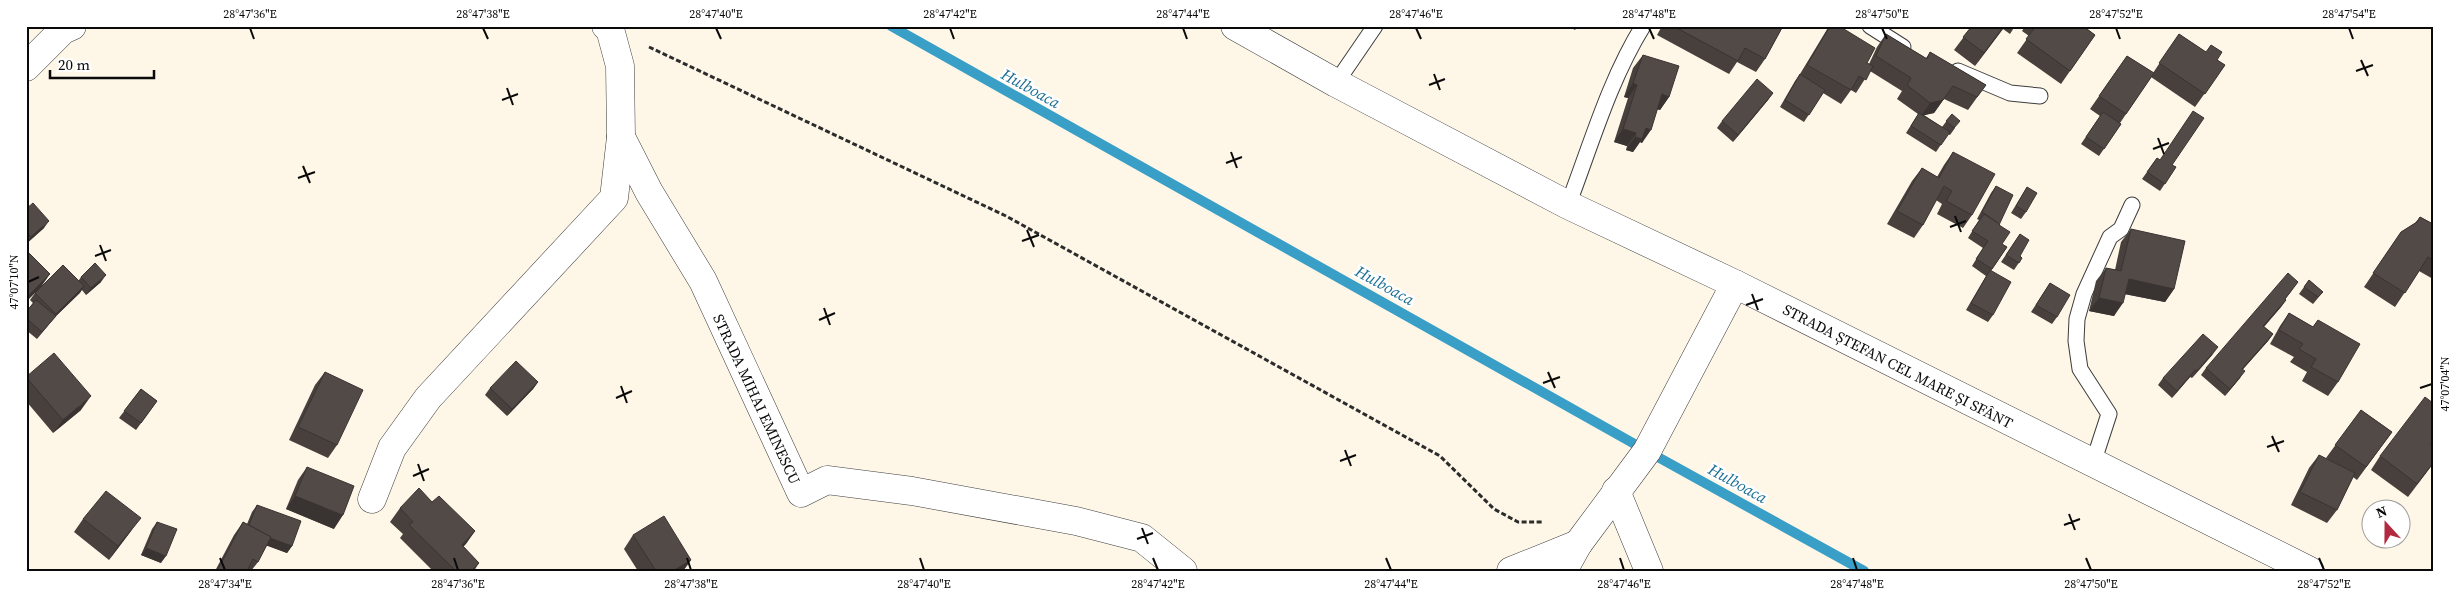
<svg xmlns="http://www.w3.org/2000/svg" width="2459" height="597" font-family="'Source Serif 4',serif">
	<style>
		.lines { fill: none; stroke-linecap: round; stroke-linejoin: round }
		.stream { stroke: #399fc7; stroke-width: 10 }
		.service-casing { stroke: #3d3d3d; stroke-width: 17 }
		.minor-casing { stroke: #3d3d3d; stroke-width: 29 }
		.tertiary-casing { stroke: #3d3d3d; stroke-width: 29 }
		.path { stroke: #2c2c2c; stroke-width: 3; stroke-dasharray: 5 2.5; stroke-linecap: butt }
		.service { stroke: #fff; stroke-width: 15 }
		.minor { stroke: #fff; stroke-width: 28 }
		.tertiary { stroke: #fff; stroke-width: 28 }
		.wall { fill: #47403d }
		.shaded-wall { fill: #393432 }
		.building { fill: #524a47; stroke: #393432 }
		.ticks { fill: none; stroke: #0a0a0a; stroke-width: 2 }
		.labels { text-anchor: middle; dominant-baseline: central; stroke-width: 5; stroke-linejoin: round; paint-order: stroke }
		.street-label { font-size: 15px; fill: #0a0a0a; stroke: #fff }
		.water-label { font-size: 16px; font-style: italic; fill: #1a6e94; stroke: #fff }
		.neatline { fill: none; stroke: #0a0a0a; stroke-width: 2 }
		.ticks-label { font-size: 12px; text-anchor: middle; fill: #0a0a0a }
	</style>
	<rect width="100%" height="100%" fill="#fef7e7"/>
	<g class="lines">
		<path class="stream" d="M891,26L1647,451L1864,571"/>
		<g class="service-casing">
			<g id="service">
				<path d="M1870,26L1903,47"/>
				<path d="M1958,71L2010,93L2040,96"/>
				<path d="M1336,83L1375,26"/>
				<path d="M1568,205C1591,145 1609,81 1643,26"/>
				<path d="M2093,463L2109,414L2080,369L2076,341L2077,319L2084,294L2110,237L2121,229L2132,205"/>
			</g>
		</g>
		<g class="minor-casing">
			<g id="minor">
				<path d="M26,67L63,30L72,26"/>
				<path d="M621,137L649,192L703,281L801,493L827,480L912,491L1076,521L1142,538L1183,571"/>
				<path d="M1616,491L1649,571"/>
				<path d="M372,499L392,448L428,398L614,198L621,137L620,66L610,29L606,26"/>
				<path d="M1511,571L1578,544"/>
				<path d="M1563,571L1578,544L1647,451L1735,284"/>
			</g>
		</g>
		<g class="tertiary-casing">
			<path id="tertiary" d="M1235,26L1336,83L1568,205L1735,284L2310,571"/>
		</g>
		<path class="path" d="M649,47L1006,216L1440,456L1494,509L1518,522H1543"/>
		<use href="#service" class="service"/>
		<use href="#minor" class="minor"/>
		<use href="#tertiary" class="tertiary"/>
	</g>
	<g class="wall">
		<path d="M1568,26H1578L1575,30Z"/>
		<path d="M1662,26H1783L1765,59L1756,72L1737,62L1729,74L1657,35Z"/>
		<path d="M1829,26H1839L1867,63L1869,64L1877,47L1886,34L1926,58L1930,52L1986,85L1968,110L1944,99L1934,113L1924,115L1942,127L1952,114L1955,128L1950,135L1948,134L1936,152L1906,133L1918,114L1897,99L1902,91L1870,71L1856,93L1851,90L1841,104L1823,93L1804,122L1780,107L1795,81L1800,74L1823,36Z"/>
		<path d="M1972,26H2015L2010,34L2003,29L1975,66L1954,50Z"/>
		<path d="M2025,26H2083L2095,35L2061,84L2017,53L2029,36L2022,31Z"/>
		<path d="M2179,34L2225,65L2195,107L2151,77L2120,123L2121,124L2099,156L2081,144L2100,116L2090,109L2127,56L2153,73Z"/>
		<path d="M1643,55L1669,97L1660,110L1657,109L1642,143L1640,142L1633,152L1626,150L1627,146L1614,142L1628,98L1624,97L1633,68Z"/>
		<path d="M1773,93L1768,100L1733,142L1717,128L1722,121Z"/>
		<path d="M1953,152L1972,215L1963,228L1937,214L1942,204L1936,200L1923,225L1914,238L1887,224L1912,181L1922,168L1937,177L1944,165Z"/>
		<path d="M2157,158L2160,160L2172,165L2176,167L2160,191L2142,179Z"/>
		<path d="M1996,186L2002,244L2007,247L1991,271L1993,315L1988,322L1966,310L1986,276L1972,266L1983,248L1968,238L1979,220L1977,219L1991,193Z"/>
		<path d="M2027,187L2026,212L2021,219L2011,213Z"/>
		<path d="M26,209L44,228L26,244Z"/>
		<path d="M2420,217L2433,224V279L2419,271L2395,307L2364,287L2401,232L2415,223Z"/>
		<path d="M2131,229L2174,289L2165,302L2125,294L2114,316L2089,311L2096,281L2106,268L2115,270L2121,242Z"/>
		<path d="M2020,234V256L2022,258L2014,270L2001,262Z"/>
		<path d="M81,277L101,282L86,295L82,290L54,318L37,339L26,330V312L33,303L30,300L35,293L79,280Z"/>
		<path d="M2309,280L2323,292L2313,304L2299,294Z"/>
		<path d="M2050,283L2057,317L2052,324L2031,312Z"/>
		<path d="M2293,289L2285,299L2286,300L2281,307L2264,327L2273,334L2268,341L2243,369L2240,378L2225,396L2201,375L2206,368Z"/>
		<path d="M2289,313L2313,327L2318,320L2338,382L2328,396L2302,381L2307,372L2290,362L2294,357L2270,344L2280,326Z"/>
		<path d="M2213,354L2192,378L2190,377L2172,398L2158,385L2163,378Z"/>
		<path d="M325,372L337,445L328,458L289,440L315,385Z"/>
		<path d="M26,377L81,410L53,433L26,401Z"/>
		<path d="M538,382L533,389L507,416L485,395L490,388Z"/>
		<path d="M141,389L157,401L136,430L119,418Z"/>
		<path d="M2361,410L2392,432L2357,480L2353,477L2337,510L2327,523L2291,505L2309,468L2319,455L2329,460L2326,458Z"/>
		<path d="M2430,445L2433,464L2408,497L2371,470L2380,456Z"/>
		<path d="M307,467L334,529L286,509L298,480Z"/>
		<path d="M432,502L475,531L463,547L479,563L474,571H433L400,538L403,534L390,522L400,508Z"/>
		<path d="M257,505L292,546L287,553L266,545L258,562L251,571H215L234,535L243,522L247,524L252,512Z"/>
		<path d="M83,519L131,531L109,560L74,532Z"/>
		<path d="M157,522L161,563L141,555L152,529Z"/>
		<path d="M633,535L691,560L683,571H638L624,549Z"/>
	</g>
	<g class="shaded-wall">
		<path d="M2004,26H2005L1975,66L1984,53Z"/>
		<path d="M1633,83L1637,85L1628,98L1624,97Z"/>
		<path d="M1953,86L1934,113L1921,116L1930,103Z"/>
		<path d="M1773,93L1768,100L1733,142L1738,135Z"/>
		<path d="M1662,94L1669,97L1660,110L1653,108Z"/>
		<path d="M1646,128L1651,130L1642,143L1640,142L1633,152L1626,150L1635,137Z"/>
		<path d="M1623,129L1636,133L1627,146L1614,142Z"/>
		<path d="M49,221L44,228L26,244L31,237Z"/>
		<path d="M50,274L41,287L26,302V298Z"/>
		<path d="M106,275L101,282L86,295L91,288Z"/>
		<path d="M2129,279L2174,289L2165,302L2119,293Z"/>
		<path d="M84,286L80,293L54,318L37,339L56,314Z"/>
		<path d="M2099,298L2123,303L2114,316L2089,311Z"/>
		<path d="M2286,300L2281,307L2258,333L2263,326Z"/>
		<path d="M2273,334L2268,341L2237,376L2242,369Z"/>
		<path d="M2218,347L2213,354L2192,378L2197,371Z"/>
		<path d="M2195,370L2190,377L2172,398L2177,391Z"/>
		<path d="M2245,371L2240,378L2225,396L2230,389Z"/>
		<path d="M538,382L533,389L507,416L512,409Z"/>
		<path d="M91,396L81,410L53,433L63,420Z"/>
		<path d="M295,496L343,515L334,529L286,509Z"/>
		<path d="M141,518L131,531L109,560L118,546Z"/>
		<path d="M248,530L292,546L287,553L243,537Z"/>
		<path d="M475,531L466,544L452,558L462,545Z"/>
		<path d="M146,548L166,556L161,563L141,555Z"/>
		<path d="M691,560L683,571H673Z"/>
	</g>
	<g class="building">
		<path d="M1673,26H1783L1765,59L1745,48L1738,61Z"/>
		<path d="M1830,26H1839L1875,48L1867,63L1873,66L1866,80L1859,76L1851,90L1807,65Z"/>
		<path d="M1972,26H2004L1984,53L1963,37Z"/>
		<path d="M2036,26H2083L2095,35L2070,71L2026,39Z"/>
		<path d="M1886,34L1927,59L1930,52L1986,85L1977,97L1953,86L1943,100L1930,103L1907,85L1911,78L1876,56Z"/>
		<path d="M2179,34L2206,52L2211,45L2222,52L2217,60L2225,65L2205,94L2159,63Z"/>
		<path d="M1643,55L1679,66L1669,97L1662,94L1651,130L1646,128L1642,139L1635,137L1636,133L1623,129L1637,85L1633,83Z"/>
		<path d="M2127,56L2154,73L2126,114L2099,96Z"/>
		<path d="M1800,74L1825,90L1809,115L1785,100Z"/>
		<path d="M1757,79L1773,93L1738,135L1722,121Z"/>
		<path d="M2193,111L2204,118L2172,165L2176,167L2165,184L2147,172L2157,158L2160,160Z"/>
		<path d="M2103,112L2121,124L2104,149L2086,137Z"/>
		<path d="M1919,113L1950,132L1941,145L1911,126Z"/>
		<path d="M1952,114L1960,121L1954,128L1946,121Z"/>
		<path d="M1953,152L1995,174L1972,215L1946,201L1952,191L1944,186L1923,225L1897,211L1922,168L1939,178Z"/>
		<path d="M1996,186L2013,195L1999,225L2010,232L2002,244L2007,247L1992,269L1976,259L1988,241L1972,231L1984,214L1998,223L1982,212Z"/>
		<path d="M2027,187L2037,193L2026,212L2016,206Z"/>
		<path d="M33,203L49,221L31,237L26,231V209Z"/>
		<path d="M2420,217L2433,224V260L2428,257L2405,293L2373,273L2401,232L2417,222Z"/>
		<path d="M2131,229L2185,241L2174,289L2129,279L2123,303L2099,298L2106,268L2121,271Z"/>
		<path d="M2020,234L2029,240L2020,256L2022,258L2019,263L2006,255Z"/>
		<path d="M26,250L50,274L26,298Z"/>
		<path d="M95,263L106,275L91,288L81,277Z"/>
		<path d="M63,265L84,286L56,314L35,293Z"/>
		<path d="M1990,270L2011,282L1993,315L1971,303Z"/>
		<path d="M2288,273L2298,282L2285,299L2286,300L2263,326L2273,334L2242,369L2245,371L2230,389L2206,368Z"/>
		<path d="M2309,280L2323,292L2318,297L2304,287Z"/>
		<path d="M2050,283L2070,295L2057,317L2036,305Z"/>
		<path d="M36,300L56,316L42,332L26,318V312Z"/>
		<path d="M2289,313L2313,327L2318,320L2360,344L2338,382L2311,367L2316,359L2299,349L2303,344L2279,330Z"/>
		<path d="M2203,334L2218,347L2197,371L2195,370L2177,391L2163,378Z"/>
		<path d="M54,353L91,396L63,420L26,377Z"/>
		<path d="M516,361L538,382L512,409L490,388Z"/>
		<path d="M325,372L363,390L337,445L298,427Z"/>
		<path d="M141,389L157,401L141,423L124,411Z"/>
		<path d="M2425,397L2433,403V440L2430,444L2433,446V463L2417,484L2380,456Z"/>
		<path d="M2361,410L2392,432L2366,467L2335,445Z"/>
		<path d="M2319,455L2355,473L2337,510L2300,492Z"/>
		<path d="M307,467L354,486L343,515L295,496Z"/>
		<path d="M419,488L432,502L439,496L475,531L462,545L479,563L471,571H456L409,525L413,522L400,508Z"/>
		<path d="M106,491L141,518L118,546L83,519Z"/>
		<path d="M257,505L301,521L292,546L270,538L271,537L249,525Z"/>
		<path d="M664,516L691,560L673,571H656L633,535Z"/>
		<path d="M157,522L177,529L166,556L146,548Z"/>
		<path d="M243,522L271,537L258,562L253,559L247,571H217Z"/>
	</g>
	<path class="ticks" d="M250,28L254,39M483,28L488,39M716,28L721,39M950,28L954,39M1183,28L1187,39M1416,28L1421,39M1649,28L1654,39M1882,28L1887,39M2116,28L2120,39M2349,28L2353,39M2361,60L2368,76M2356,71L2373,65M1434,74L1440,90M1429,85L1445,79M507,88L513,105M502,100L518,94M2158,138L2164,154M2153,149L2169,143M1231,152L1237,168M1226,163L1242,157M303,166L310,183M298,178L315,172M1955,216L1961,232M1950,227L1966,221M1027,230L1034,247M1022,241L1039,235M100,245L106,261M95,256L111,250M28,282L39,277M1752,294L1758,310M1746,305L1763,299M824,308L830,325M819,320L835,313M1548,372L1555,388M1543,383L1560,377M621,386L627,403M2420,388L2432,384M616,398L632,391M2272,436L2279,452M2267,447L2284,441M1345,450L1351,466M1340,461L1356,455M418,464L424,481M413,476L429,469M2069,514L2075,530M2064,525L2080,519M1142,528L1148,544M1137,539L1153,533M220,558L225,570M454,558L458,570M687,558L691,570M920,558L924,570M1153,558L1158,570M1386,558L1391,570M1620,558L1624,570M1853,558L1857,570M2086,558L2091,570M2319,558L2324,570"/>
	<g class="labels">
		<g class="street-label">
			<text transform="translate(1898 366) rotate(27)">STRADA ȘTEFAN CEL MARE ȘI SFÂNT</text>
			<text transform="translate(757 399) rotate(65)">STRADA MIHAI EMINESCU</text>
		</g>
		<g class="water-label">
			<text transform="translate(1031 88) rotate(29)">Hulboaca</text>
			<text transform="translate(1385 285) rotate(29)">Hulboaca</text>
			<text transform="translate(1738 483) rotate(29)">Hulboaca</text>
		</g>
	</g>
	<rect width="2459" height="597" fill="none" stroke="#ffffff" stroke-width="55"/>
	<g transform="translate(2386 524) rotate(339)"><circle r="24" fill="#ffffff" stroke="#9d9d9d"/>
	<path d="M0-4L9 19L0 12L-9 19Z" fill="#b22940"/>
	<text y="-8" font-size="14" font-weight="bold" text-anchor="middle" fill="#0a0a0a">N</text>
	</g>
	<path d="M50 70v8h104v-8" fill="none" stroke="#0a0a0a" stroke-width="2.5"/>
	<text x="58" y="70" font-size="15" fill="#0a0a0a" stroke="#ffffff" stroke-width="4" paint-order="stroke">20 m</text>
	<rect x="28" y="28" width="2404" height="542" class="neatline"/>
	<g class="ticks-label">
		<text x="250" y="18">28°47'36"E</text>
		<text x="483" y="18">28°47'38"E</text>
		<text x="716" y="18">28°47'40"E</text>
		<text x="950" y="18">28°47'42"E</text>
		<text x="1183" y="18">28°47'44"E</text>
		<text x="1416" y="18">28°47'46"E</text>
		<text x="1649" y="18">28°47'48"E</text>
		<text x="1882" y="18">28°47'50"E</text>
		<text x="2116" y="18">28°47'52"E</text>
		<text x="2349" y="18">28°47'54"E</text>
		<text transform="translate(14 282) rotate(-90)" y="4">47°07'10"N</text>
		<text transform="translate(2445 384) rotate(-90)" y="4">47°07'04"N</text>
		<text x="225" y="588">28°47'34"E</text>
		<text x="458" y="588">28°47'36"E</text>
		<text x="691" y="588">28°47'38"E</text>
		<text x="924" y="588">28°47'40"E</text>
		<text x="1158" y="588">28°47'42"E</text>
		<text x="1391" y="588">28°47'44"E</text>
		<text x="1624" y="588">28°47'46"E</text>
		<text x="1857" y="588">28°47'48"E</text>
		<text x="2091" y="588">28°47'50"E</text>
		<text x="2324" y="588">28°47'52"E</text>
	</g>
</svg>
